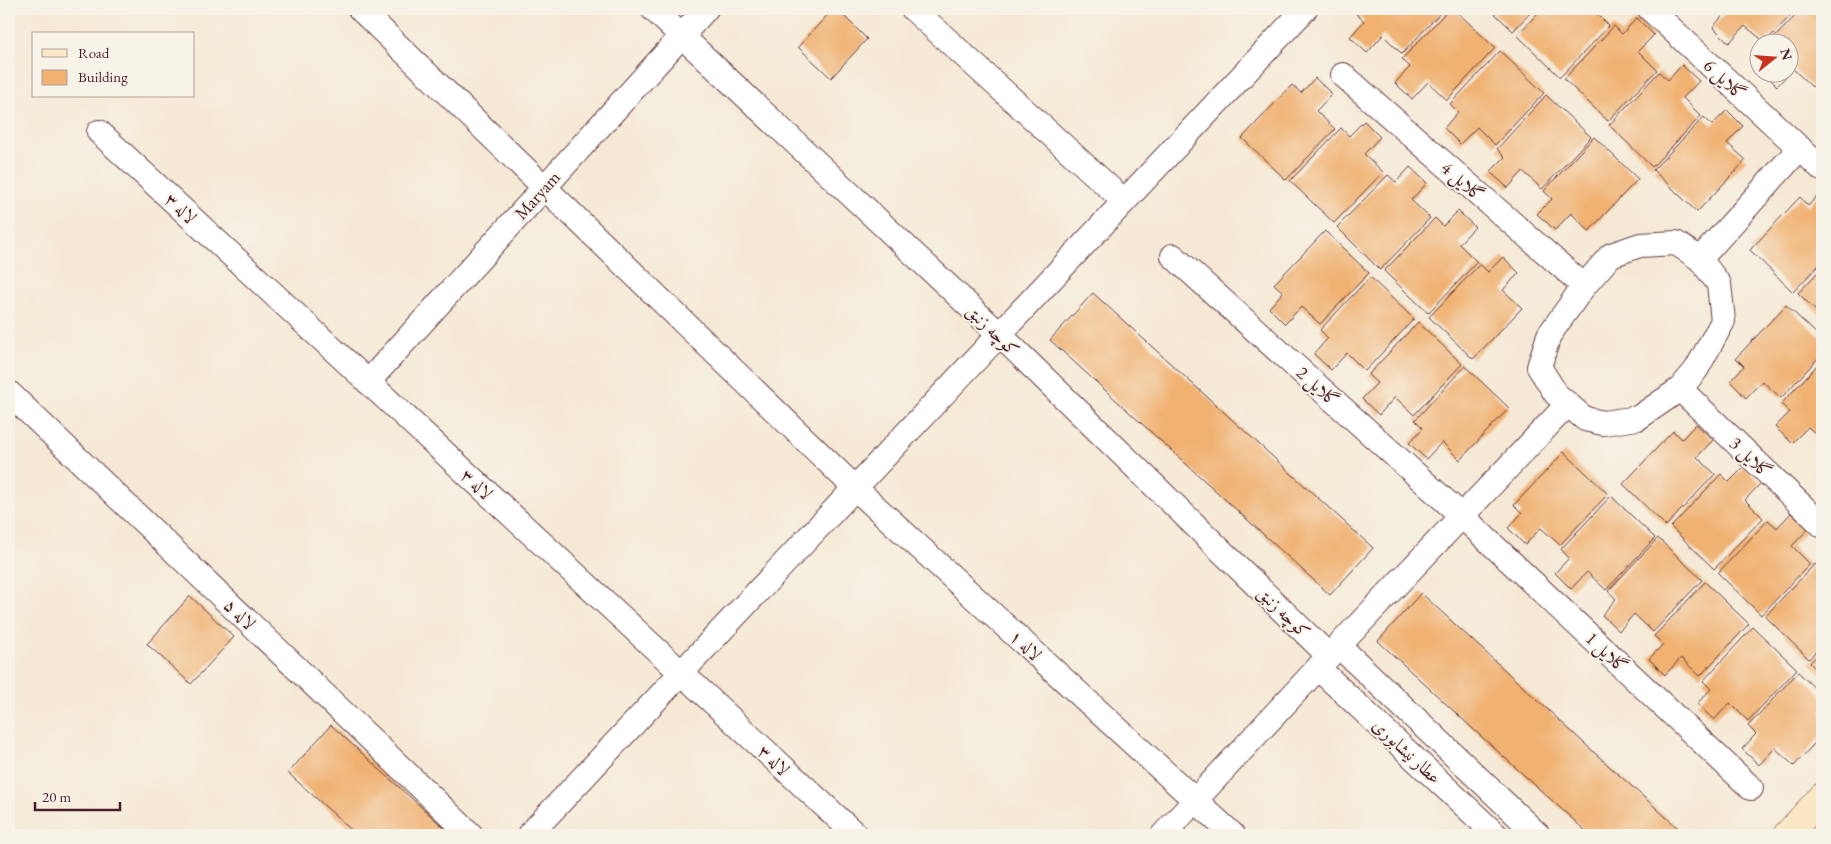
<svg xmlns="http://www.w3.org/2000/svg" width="1831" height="844" font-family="'EB Garamond',Amiri,serif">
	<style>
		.building { fill: #f0b171 }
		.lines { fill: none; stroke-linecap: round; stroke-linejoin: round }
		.street-casing { stroke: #643d44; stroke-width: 26 }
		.secondary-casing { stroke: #643d44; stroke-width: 29 }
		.street { stroke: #fff; stroke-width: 24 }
		.secondary { stroke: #fae7c3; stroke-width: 28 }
		.labels { text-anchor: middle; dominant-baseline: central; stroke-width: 4; stroke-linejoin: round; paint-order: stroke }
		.street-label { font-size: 18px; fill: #4a1f2b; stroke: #f7f3e8 }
	</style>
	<rect width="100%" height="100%" fill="#f7f3e8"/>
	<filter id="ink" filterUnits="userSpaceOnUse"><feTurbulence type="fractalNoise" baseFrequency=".02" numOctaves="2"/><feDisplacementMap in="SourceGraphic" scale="10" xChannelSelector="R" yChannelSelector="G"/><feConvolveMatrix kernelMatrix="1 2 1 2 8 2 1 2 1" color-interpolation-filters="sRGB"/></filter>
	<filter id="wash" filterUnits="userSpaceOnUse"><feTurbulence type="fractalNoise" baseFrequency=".0096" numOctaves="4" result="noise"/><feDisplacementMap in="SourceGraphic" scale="20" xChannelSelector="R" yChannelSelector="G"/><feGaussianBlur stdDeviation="1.12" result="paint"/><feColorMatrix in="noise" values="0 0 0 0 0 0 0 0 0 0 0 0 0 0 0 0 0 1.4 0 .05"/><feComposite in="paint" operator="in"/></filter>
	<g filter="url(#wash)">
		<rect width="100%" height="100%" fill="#f5e9d5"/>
		<g id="blocks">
			<g class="building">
				<path d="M833,9H837L867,39L831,78L798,47Z"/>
				<path d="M1361,9H1444L1402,54L1383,35L1367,53L1350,37L1364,21L1356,14Z"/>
				<path d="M1449,9H1454L1495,48L1447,100L1428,82L1412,99L1395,83L1410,67L1402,59Z"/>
				<path d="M1490,9H1534L1513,31Z"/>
				<path d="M1542,9H1592L1609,26L1560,77L1517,35Z"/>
				<path d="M1725,9H1797L1765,42L1745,26L1729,43L1713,27L1727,11Z"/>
				<path d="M1802,9H1822V75L1812,87L1793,69L1777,86L1763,72H1788V42H1770Z"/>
				<path d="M1637,18L1654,35L1638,51L1657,70L1608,121L1564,79L1614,26L1622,34Z"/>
				<path d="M1500,51L1544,93L1495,145L1477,127L1460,144L1444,128L1458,112L1450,104Z"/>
				<path d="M1682,65L1699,81L1683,98L1701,116L1652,167L1609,125L1659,72L1668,80Z"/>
				<path d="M1315,78L1332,94L1316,111L1335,129L1286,180L1242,138L1292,85L1301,93Z"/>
				<path d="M1546,95L1591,137L1542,189L1523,171L1508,188L1490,172L1505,157L1497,149Z"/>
				<path d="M1727,110L1743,126L1727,143L1746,160L1697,212L1653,170L1704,117L1712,125Z"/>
				<path d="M1364,121L1380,137L1364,154L1383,172L1334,223L1290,181L1341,128L1349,136Z"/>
				<path d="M1594,137L1638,179L1589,231L1571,213L1555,230L1537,214L1552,199L1544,191Z"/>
				<path d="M1410,167L1427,183L1411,200L1430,218L1380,270L1337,227L1388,175L1396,182Z"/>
				<path d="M1822,191V262L1793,292L1750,250L1800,197L1808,206Z"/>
				<path d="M1458,211L1475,227L1459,244L1477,262L1428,313L1384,271L1435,218L1443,226Z"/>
				<path d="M1325,231L1369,273L1320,324L1301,307L1285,324L1269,308L1283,292L1274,284Z"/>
				<path d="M1503,257L1519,273L1503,290L1522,308L1473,359L1429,317L1480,264L1488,272Z"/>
				<path d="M1822,268V317L1798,293Z"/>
				<path d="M1370,277L1414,319L1365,371L1347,353L1331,370L1314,354L1328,338L1320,330Z"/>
				<path d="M1093,293L1373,548L1330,595L1050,340Z"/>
				<path d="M1786,305L1822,339V354L1781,398L1762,381L1746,398L1730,381L1744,366L1736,358Z"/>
				<path d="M1418,322L1462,364L1414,415L1395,397L1379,415L1362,399L1377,383L1368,375Z"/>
				<path d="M1822,360V440L1808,427L1792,443L1775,427L1790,412L1781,404Z"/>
				<path d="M1465,366L1509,408L1460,460L1442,442L1426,459L1409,443L1423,428L1415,420Z"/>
				<path d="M1696,424L1713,440L1697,457L1715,474L1666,526L1623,484L1673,431L1682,439Z"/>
				<path d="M1564,452L1608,494L1560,545L1541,528L1525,545L1508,528L1522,513L1514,505Z"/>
				<path d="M1744,467L1761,483L1745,500L1763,518L1714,569L1671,527L1721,474L1729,482Z"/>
				<path d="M1611,496L1655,538L1606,590L1587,572L1571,589L1555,573L1569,558L1561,549Z"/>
				<path d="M1791,513L1808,529L1792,546L1810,564L1761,615L1718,573L1768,520L1777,528Z"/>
				<path d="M1658,538L1702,580L1653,632L1634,614L1619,631L1602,615L1616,599L1608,591Z"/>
				<path d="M1815,564L1822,571V644L1809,659L1765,616Z"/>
				<path d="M1705,582L1749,624L1700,676L1681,658L1665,675L1649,659L1663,644L1654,636Z"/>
				<path d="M1421,593L1609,766L1686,835H1590L1472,728L1378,641Z"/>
				<path d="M190,596L234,637L191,684L147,644Z"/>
				<path d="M1753,627L1797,669L1748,721L1730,703L1714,720L1697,704L1711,689L1703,681Z"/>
				<path d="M1822,650V675L1810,663Z"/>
				<path d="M1798,672L1822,695V735L1794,766L1775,748L1759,765L1742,749L1756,734L1748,726Z"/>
				<path d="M331,725L378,768L452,835H357L336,816L288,773Z"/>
			</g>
		</g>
	</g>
	<g filter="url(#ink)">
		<use href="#blocks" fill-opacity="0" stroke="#643d44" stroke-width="1"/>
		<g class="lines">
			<g class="street-casing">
				<g id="street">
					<path d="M360,9L855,488L1233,835"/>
					<path d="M653,9L999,334L1329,656"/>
					<path d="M913,9L1124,201"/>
					<path d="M1650,9L1822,169"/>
					<path d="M1343,75L1584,286"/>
					<path d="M99,132L856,835"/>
					<path d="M1676,243L1700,259L1719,284L1723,321L1696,370L1680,389L1638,418L1603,423L1585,419L1556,394L1539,367L1549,335L1584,286L1611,255L1640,245Z"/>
					<path d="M1173,256L1462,516L1751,788"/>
					<path d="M1700,259L1800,148"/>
					<path d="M368,382L706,9"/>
					<path d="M1680,389L1822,525"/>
					<path d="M9,393L471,835"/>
					<path d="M1339,646L1538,835"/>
					<path d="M1318,668L1496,835"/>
					<path d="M529,835L1305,9"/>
					<path d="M1163,835L1329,656L1568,404"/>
				</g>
			</g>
			<g class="secondary-casing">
				<path id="secondary" d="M1787,835L1822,797"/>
			</g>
			<use href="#street" class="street"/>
			<use href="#secondary" class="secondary"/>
		</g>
	</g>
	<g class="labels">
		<g class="street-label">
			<text transform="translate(1725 79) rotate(43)">گلایل 6</text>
			<text transform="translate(1463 181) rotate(41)">گلایل 4</text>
			<text transform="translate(537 195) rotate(-48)">Maryam</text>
			<text transform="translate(181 208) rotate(43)">لاله ۳</text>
			<text transform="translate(993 330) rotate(44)">کوچه زنبق</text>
			<text transform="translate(1318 386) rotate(42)">گلایل 2</text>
			<text transform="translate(1751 457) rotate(44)">گلایل 3</text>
			<text transform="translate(477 484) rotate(43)">لاله ۳</text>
			<text transform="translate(1284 612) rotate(44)">کوچه زنبق</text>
			<text transform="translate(240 614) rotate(44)">لاله ۵</text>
			<text transform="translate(1026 645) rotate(43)">لاله ۱</text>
			<text transform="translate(1607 652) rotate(43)">گلایل 1</text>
			<text transform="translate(1407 751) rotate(43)">عطار نیشابوری</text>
			<text transform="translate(774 760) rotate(43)">لاله ۳</text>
		</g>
	</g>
	<rect width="1831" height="844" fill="none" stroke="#f7f3e8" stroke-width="30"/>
	<rect x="32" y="32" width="162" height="65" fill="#f7f3e8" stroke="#b29e9c"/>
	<rect x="42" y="49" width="25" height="8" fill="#fae7c3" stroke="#b29e9c"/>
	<text x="78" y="58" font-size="15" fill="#4a1f2b">Road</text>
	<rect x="42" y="70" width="25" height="15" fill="#f0b171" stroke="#b29e9c"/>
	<text x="78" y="82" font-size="15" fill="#4a1f2b">Building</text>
	<g transform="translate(1774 58) rotate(73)"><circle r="24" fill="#f7f3e8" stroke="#b29e9c"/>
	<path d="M0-4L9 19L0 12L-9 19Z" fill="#c8321e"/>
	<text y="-8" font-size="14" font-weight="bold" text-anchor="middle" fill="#4a1f2b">N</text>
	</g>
	<path d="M35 802v8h85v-8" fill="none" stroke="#4a1f2b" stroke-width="2.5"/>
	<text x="42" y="802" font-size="15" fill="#4a1f2b" stroke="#f7f3e8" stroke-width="4" paint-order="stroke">20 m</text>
</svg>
